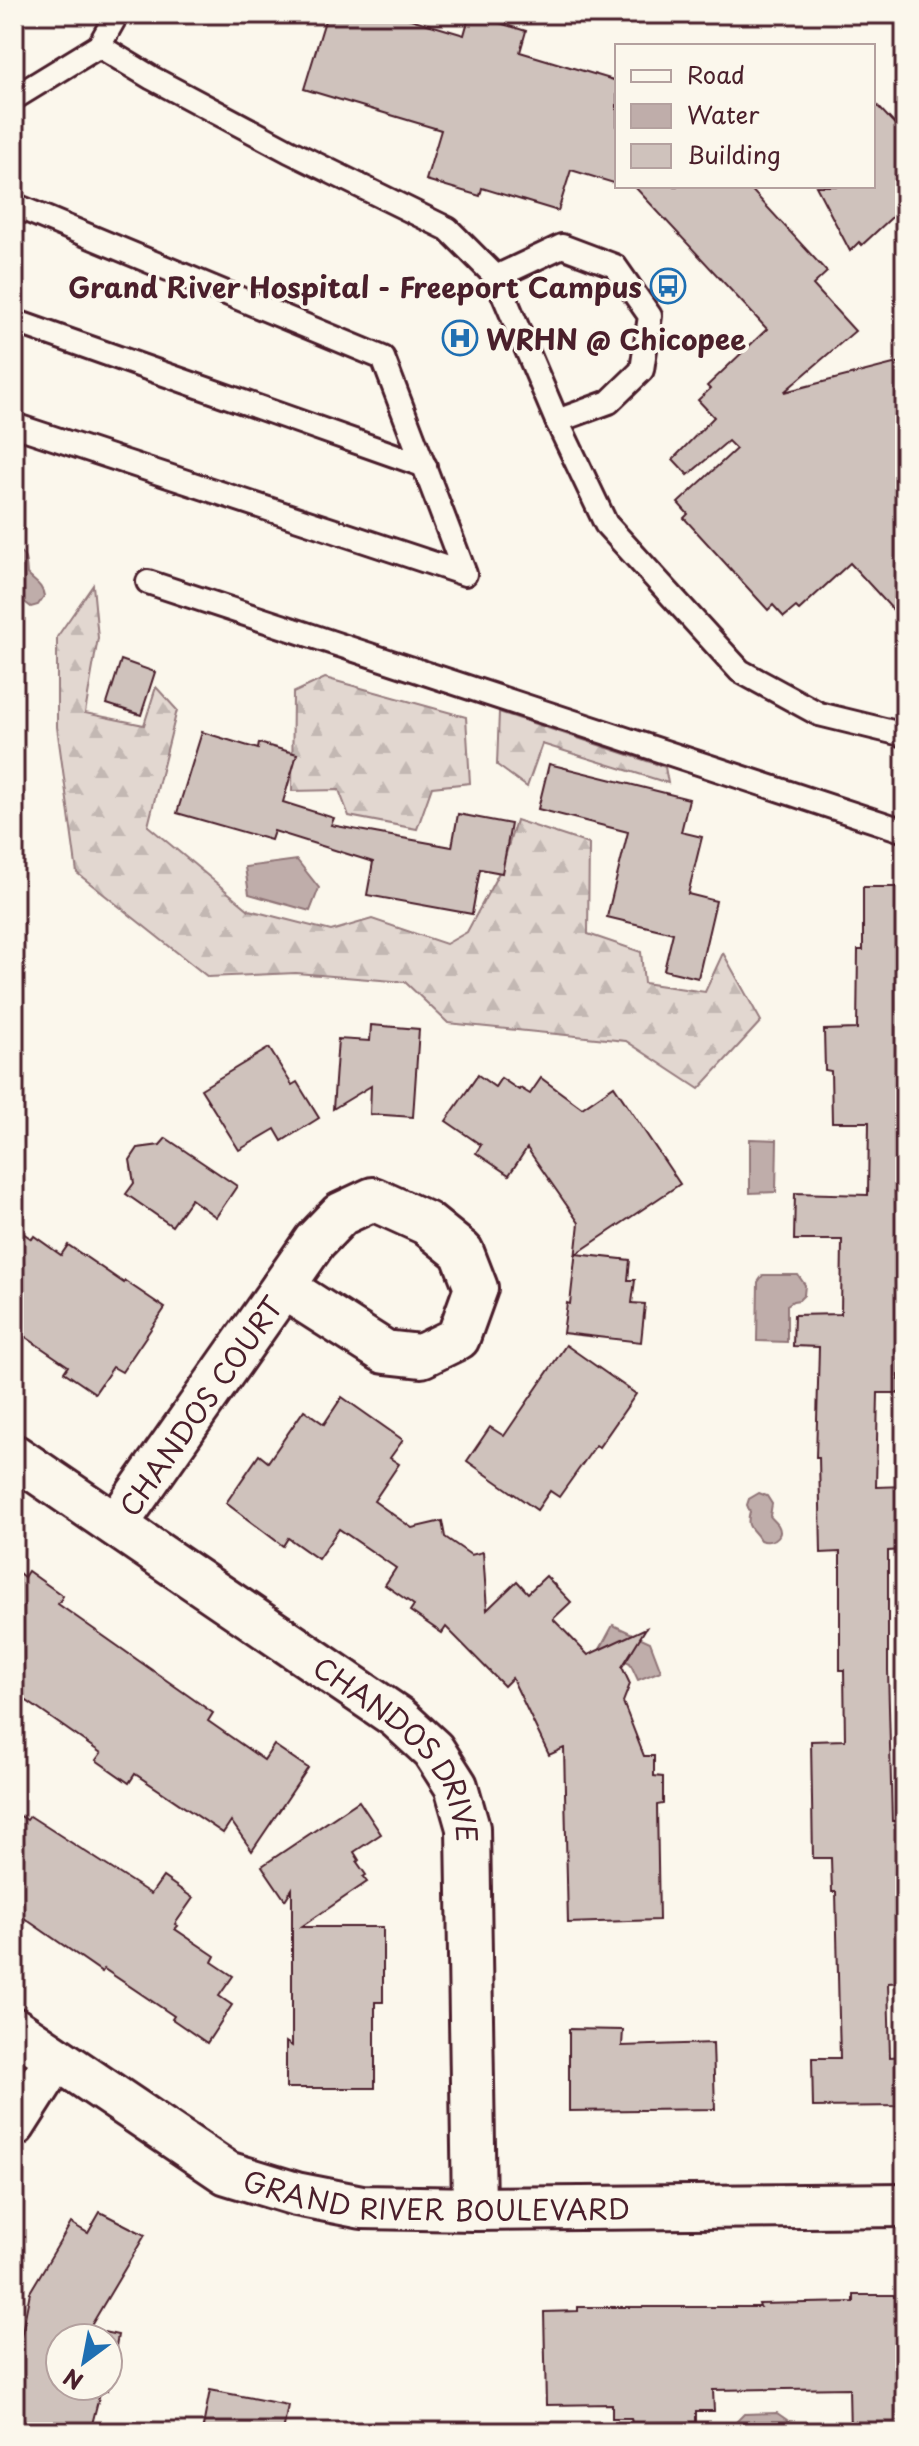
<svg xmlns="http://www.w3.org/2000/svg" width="919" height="2446" font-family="'Playpen Sans',sans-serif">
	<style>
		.forest { fill: url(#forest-firs); stroke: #967b7e; stroke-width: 2 }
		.water { fill: #bfadaa; stroke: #907477; stroke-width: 2 }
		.building { fill: #cfc2bc; stroke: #4a1f2b; stroke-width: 2; fill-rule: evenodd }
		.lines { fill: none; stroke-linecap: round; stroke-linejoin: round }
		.service-casing { stroke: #4a1f2b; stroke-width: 28 }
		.minor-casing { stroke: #4a1f2b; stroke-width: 48 }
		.service { stroke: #fbf7ec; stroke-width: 22 }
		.minor { stroke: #fbf7ec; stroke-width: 42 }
		.labels { text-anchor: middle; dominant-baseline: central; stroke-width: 7; stroke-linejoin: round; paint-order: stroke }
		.poi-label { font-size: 28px; font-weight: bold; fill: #4a1f2b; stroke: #fbf7ec; text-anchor: end }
		.street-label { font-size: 28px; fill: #4a1f2b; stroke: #fbf7ec }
	</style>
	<defs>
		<pattern id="forest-firs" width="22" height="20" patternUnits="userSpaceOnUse" patternTransform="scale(2)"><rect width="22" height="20" fill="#e2d7d0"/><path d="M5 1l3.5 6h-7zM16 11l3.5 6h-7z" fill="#c3b8b3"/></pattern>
	</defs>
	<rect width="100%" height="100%" fill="#fbf7ec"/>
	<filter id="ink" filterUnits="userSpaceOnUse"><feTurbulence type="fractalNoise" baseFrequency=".0125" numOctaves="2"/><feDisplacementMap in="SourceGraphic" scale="16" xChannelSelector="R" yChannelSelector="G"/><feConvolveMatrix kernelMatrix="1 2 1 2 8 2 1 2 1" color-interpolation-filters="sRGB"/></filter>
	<g filter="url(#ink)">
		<g class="forest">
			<path d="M93,585L98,638L85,713L144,725L156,687L177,710L148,826L249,910L331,931L372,919L446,944L467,932L502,867L516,820L589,844L588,934L641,952L644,983L705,992L723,953L761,1021L699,1089L626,1041L448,1023L405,982L296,973L208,977L77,873L57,727V637Z"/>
			<path d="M325,678L466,717L470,783L432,787L417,829L349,816L339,790L292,791L293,693Z"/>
			<path d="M499,712L665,767L668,783L542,744L527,787L497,765Z"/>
		</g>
		<g class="water">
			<path d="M14,548C27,555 26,561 27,574C35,583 42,584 44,596L38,605L31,607L14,594Z"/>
			<path d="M297,860L319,888L310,911L249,894L245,867Z"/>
			<path d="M750,1139L777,1140L776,1192L750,1193Z"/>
			<path d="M763,1275H798L805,1285L804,1295L799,1300L793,1301L787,1305V1342L757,1341L758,1282Z"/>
			<path d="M759,1493L767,1496L772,1504L770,1516C772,1519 776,1522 778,1525C786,1539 768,1544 760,1540C753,1527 745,1530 750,1512L747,1505L749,1499Z"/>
			<path d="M613,1625L650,1642L661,1671L638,1680L630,1663L600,1649Z"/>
			<path d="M777,2413L790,2422V2432H737L736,2422L744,2414Z"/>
		</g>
		<g class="building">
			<path d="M327,14H394L464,35L470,14L526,31L520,52L617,81V184L571,170L558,211L482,188L480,196L426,180L441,130L304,89Z"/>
			<path d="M873,101L905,135V205L862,245L859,242L850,251L816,186H873Z"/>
			<path d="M634,186H748L827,272L813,285L855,331L784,392L905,361V623L850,563L799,610L796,607L784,617L773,605L768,610L684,518L688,514L678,503L736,449L728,441L688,475L673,459L714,417L698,400L710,389L707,386L767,329Z"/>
			<path d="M121,660L155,672L141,715L107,704Z"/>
			<path d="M202,732L258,749L259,743L297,754L283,802L334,818L331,825L452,847L458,814L511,824L502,873L480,869L472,914L367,895L373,862L274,831L271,840L177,813Z"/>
			<path d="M549,764L689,799L681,832L702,837L688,894L716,901L698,978L664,970L673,933L607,917L628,832L538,809Z"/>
			<path d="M863,887H905V1242H902L901,1312H905V1363H899V1393H878L876,1487L905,1486V1550L888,1551V1670L892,1821H905V1896H902L905,1982L888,1983L890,2057L905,2056V2106L813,2107L812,2058H840L836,1892H832L831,1858H813L811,1741L845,1740L844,1670H840V1552L821,1553L819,1457H816L819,1347L793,1346L794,1315L841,1314L842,1240H794L795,1193L868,1195L869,1122H832L831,1071L825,1070L824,1030L857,1029L858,950H863Z"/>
			<path d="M371,1025L419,1029L413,1117L370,1114L371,1086L333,1109L338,1039L370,1041Z"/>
			<path d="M269,1048L292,1085L297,1082L319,1118L282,1141L275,1129L239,1150L201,1089Z"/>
			<path d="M478,1075L495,1087L501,1078L519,1090L520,1088L530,1094L541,1078L582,1108L614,1086L680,1184L576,1254L630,1260L628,1280H635L632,1303L645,1304L641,1342L563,1333L567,1303L570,1304L579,1223L527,1148L509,1175L476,1153L481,1145L446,1121Z"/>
			<path d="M166,1138L237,1186L216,1217L191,1199L172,1226L126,1194L134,1183L130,1160L138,1148L160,1145Z"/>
			<path d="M14,1227L32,1239L34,1236L61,1255L68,1245L124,1283L125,1281L165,1308L122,1372L113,1367L95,1393L64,1372L68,1366L14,1329Z"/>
			<path d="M566,1345L636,1394L599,1447L596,1445L559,1497L550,1491L537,1510L467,1461L490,1427L504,1436Z"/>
			<path d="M342,1397L403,1440L390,1458L399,1464L374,1501L412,1528L442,1521L445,1537L471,1555L483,1552L487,1610L517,1581L528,1593L546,1576L571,1602L553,1619L588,1655L646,1628L622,1667L630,1684L623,1702L644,1756H654V1776L663,1777V1804L657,1805L659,1920L568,1923L564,1748L549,1755L512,1678L504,1686L446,1627L442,1633L410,1611L414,1605L385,1585L396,1568L339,1529L318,1559L288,1538L283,1546L226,1503L259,1455L268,1462L304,1410L324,1424Z"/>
			<path d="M14,1569L24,1577L28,1571L63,1596L58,1604L213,1713L208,1721L264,1760L274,1745L308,1768L252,1851L231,1821L223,1833L135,1774L129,1783L96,1760L101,1753L14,1692Z"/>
			<path d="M359,1801L381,1834L354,1852L359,1860L357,1862L366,1875L363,1877L367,1882L301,1927H383V2002H375V2088H286V2042L292,2046V1889L285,1900L262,1866Z"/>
			<path d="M14,1812L27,1820L30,1816L151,1894L163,1877L193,1898L175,1924L178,1926L175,1929L215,1956L212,1962L233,1976L219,1996L232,2005L207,2043L172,2019L174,2016L104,1969L102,1972L14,1911Z"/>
			<path d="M569,2029L623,2030L622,2046L713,2043L715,2109L569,2111Z"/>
			<path d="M100,2212L145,2235L89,2329L118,2335L108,2390L101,2389L90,2432H14V2373L30,2292L71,2223L88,2233ZM60,2338H108V2386H60Z"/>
			<path d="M854,2295H894V2297H905V2432H850L849,2388L713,2390L714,2411H696V2422L632,2423L631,2418H612V2404L546,2405L544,2312L578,2311V2307H760L759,2304L854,2302Z"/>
			<path d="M210,2390L288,2405L283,2432H202Z"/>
		</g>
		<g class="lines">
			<g class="service-casing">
				<g id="service">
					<path d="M99,46L152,78L289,151L448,229L496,277L557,421L606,524L740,671L819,714L905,735"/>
					<path d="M14,98L99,46L117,14"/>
					<path d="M14,205L383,358L465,574L14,425"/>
					<path d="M496,277L562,246L615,266L650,316L642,370L609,402L557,421"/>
					<path d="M14,321L425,466"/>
					<path d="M148,582L905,831"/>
				</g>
			</g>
			<g class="minor-casing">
				<g id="minor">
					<path d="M373,1199L426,1223L462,1252L476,1288L458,1338L421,1356L385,1352L283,1287L315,1241L341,1214Z"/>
					<path id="s1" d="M14,1456L397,1717L433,1750L456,1786L468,1828L474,2209"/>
					<path id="s2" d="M116,1525L283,1287"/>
					<path id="s3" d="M14,2029L227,2173L296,2194L362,2207L474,2209L905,2205"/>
					<path d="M14,2125L56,2059"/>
				</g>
			</g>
			<use href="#service" class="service"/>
			<use href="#minor" class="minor"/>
		</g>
	</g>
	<defs>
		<g id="bus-ring" transform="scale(1.8)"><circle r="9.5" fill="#fbf7ec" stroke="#1f6fb2" stroke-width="1.5"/><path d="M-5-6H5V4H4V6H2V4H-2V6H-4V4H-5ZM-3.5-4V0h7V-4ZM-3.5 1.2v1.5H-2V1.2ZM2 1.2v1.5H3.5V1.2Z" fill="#1f6fb2"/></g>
		<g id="hospital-ring" transform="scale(1.8)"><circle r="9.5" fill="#fbf7ec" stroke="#1f6fb2" stroke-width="1.5"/><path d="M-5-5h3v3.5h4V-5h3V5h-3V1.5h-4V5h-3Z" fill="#1f6fb2"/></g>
	</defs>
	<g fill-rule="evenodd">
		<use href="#bus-ring" x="668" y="286"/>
		<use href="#hospital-ring" x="460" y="338"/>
	</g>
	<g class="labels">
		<g class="poi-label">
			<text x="642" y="286">Grand River Hospital - Freeport Campus</text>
			<text x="486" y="338" text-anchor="start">WRHN @ Chicopee</text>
		</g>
		<g class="street-label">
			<text stroke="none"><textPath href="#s2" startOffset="146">CHANDOS COURT</textPath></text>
			<text stroke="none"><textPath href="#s1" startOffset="490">CHANDOS DRIVE</textPath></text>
			<text stroke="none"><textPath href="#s3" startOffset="470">GRAND RIVER BOULEVARD</textPath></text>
		</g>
	</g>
	<rect width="919" height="2446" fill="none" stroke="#fbf7ec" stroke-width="48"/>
	<rect x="24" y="24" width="871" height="2398" fill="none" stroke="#4a1f2b" stroke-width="3" filter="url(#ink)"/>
	<rect x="615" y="44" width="260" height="144" fill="#fbf7ec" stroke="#b4a19f" stroke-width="2"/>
	<rect x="631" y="70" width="40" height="12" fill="#fbf7ec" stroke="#b4a19f" stroke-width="2"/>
	<text x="687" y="84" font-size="24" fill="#4a1f2b">Road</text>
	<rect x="631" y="104" width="40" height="24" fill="#bfadaa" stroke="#b4a19f" stroke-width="2"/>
	<text x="687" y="124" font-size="24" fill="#4a1f2b">Water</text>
	<rect x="631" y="144" width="40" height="24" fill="#cfc2bc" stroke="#b4a19f" stroke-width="2"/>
	<text x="687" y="164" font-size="24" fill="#4a1f2b">Building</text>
	<g transform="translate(84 2362) rotate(212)"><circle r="38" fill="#fbf7ec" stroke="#b4a19f" stroke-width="2"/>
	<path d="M0-6L14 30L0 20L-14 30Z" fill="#1f6fb2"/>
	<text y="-12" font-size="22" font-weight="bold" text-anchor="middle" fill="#4a1f2b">N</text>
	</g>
</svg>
